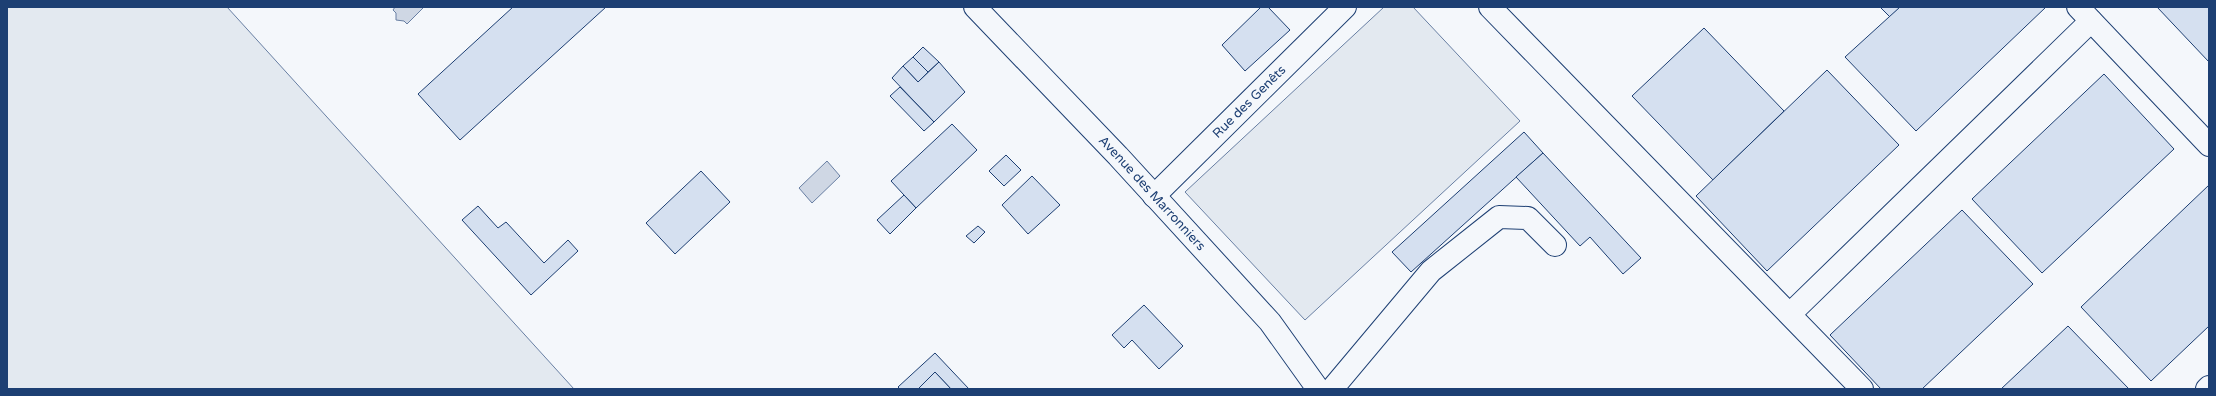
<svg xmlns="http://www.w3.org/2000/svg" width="2216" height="396" font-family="'Varela Round',sans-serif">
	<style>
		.green { fill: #e3e9f0; stroke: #687fa3 }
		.water { fill: #cfd7e4; stroke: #687fa3 }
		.building { fill: #d5e0f0; stroke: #1d3f73 }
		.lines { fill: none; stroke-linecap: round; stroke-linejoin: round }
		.minor-casing { stroke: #1d3f73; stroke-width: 24 }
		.minor { stroke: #f4f7fb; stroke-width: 22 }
		.labels { text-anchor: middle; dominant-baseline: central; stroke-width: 3; stroke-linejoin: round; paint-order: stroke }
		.street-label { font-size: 13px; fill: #1d3f73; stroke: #f4f7fb }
	</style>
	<rect width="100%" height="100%" fill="#f4f7fb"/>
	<g class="green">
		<path d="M7,7H227L574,389H7Z"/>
		<path d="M1384,7H1413L1520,121L1305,320L1185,192Z"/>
	</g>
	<g class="water">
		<path d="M395,7H424L407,24L404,21L396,20V13L393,10Z"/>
		<path d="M827,161L840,176L812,203L799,188Z"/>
	</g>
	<g class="building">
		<path d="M513,7H606L460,140L418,94Z"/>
		<path d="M1261,7H1268L1290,30L1245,71L1222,45Z"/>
		<path d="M1880,7H1900L1890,17Z"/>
		<path d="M1900,7H2046L1916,131L1845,57Z"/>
		<path d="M2157,7H2209V62Z"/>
		<path d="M1704,28L1784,111L1713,180L1632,96Z"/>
		<path d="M923,47L939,62L928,72L913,57Z"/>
		<path d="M913,57L928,72L918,82L903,66Z"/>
		<path d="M939,62L965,92L934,122L892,78L903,66L918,82Z"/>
		<path d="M1827,70L1899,145L1767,271L1696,196Z"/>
		<path d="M2104,74L2174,149L2042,273L1972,199Z"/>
		<path d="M900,87L934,122L924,131L890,96Z"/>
		<path d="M952,124L977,150L916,208L891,181Z"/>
		<path d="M1524,132L1543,153L1411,272L1392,252Z"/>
		<path d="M1543,153L1641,258L1623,274L1590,237L1580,246L1516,177Z"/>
		<path d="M1006,155L1021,170L1004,186L989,171Z"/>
		<path d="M701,171L730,202L675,254L646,223Z"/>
		<path d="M1032,176L1060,205L1028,234L1002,205Z"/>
		<path d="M2209,185V326L2151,381L2081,307Z"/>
		<path d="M904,195L916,208L890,234L877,220Z"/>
		<path d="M478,206L498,228L506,222L544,263L568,240L578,251L531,295L462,220Z"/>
		<path d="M1962,210L2033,284L1922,389H1881L1830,335Z"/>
		<path d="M978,226L985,232L974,243L966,236Z"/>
		<path d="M1144,305L1183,346L1159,369L1132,340L1124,348L1112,335Z"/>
		<path d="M2068,326L2129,389H2001Z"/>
		<path d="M935,353L969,389H951L935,372L918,389H900L898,387Z"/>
		<path d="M935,372L951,389H918Z"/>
	</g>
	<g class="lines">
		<g class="minor-casing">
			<g id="minor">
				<path id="s1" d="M975,7L1118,156L1270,322L1318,389"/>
				<path d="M1490,7L1862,389"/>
				<path d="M2078,7L2209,145"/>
				<path id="s2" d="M1154,196L1345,7"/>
				<path d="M1790,314L2091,21"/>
				<path d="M1332,389L1431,271L1499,217L1528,218L1555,245"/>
				<path d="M2207,389L2209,387"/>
			</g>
		</g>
		<use href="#minor" class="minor"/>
	</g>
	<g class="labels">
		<g class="street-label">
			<text stroke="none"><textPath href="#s2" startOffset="134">Rue des Genêts</textPath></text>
			<text stroke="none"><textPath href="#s1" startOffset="257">Avenue des Marronniers</textPath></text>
		</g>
	</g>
	<rect width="2216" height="396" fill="none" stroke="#1d3f73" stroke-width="16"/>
</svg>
